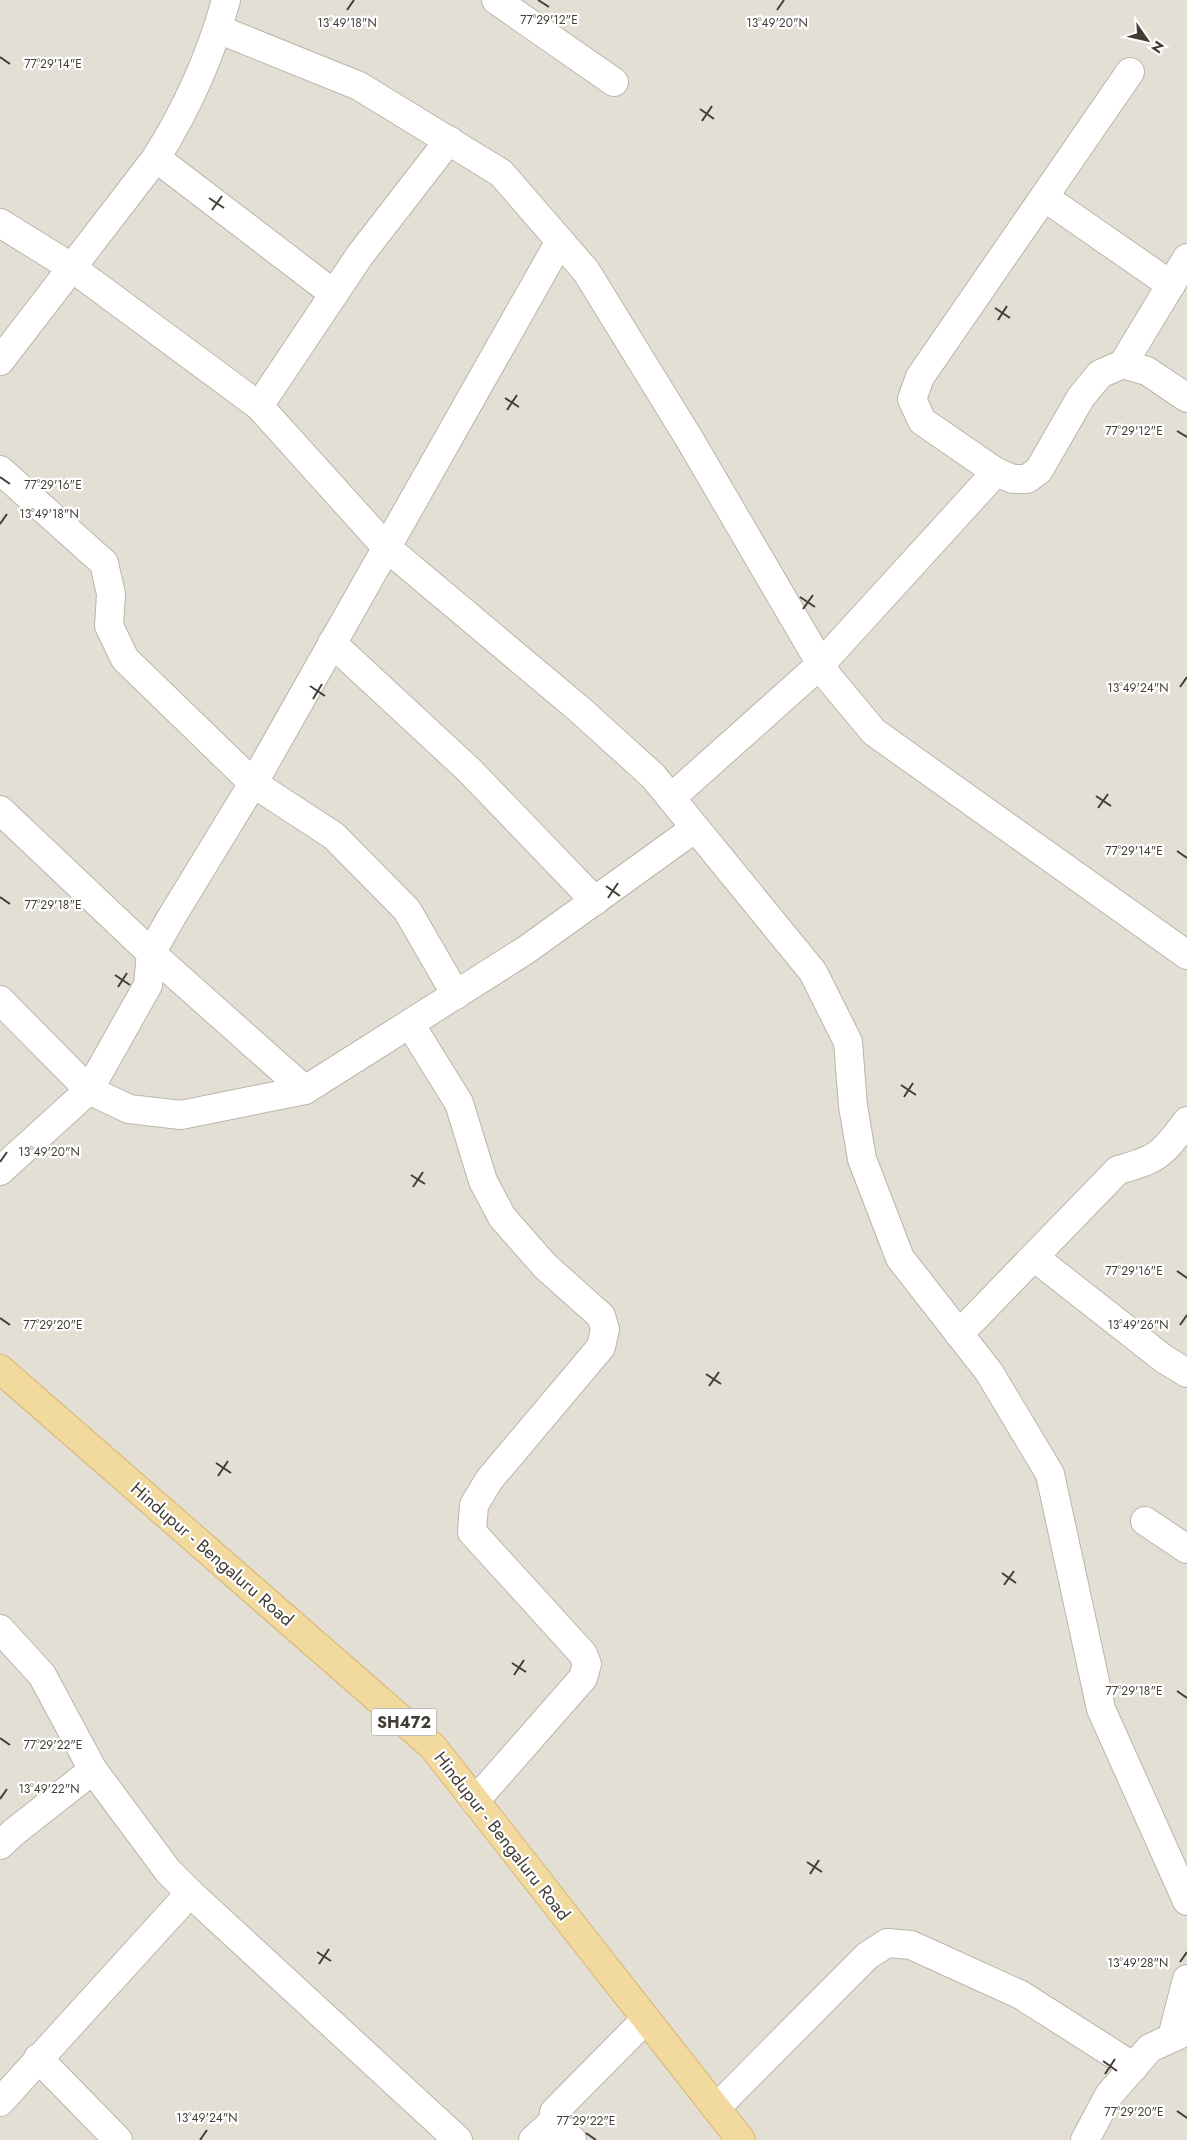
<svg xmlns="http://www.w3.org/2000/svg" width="1187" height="2140" font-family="Jost,sans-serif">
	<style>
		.residential { fill: #e4dfd4 }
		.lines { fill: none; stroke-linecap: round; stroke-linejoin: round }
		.street-casing { stroke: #bbb5aa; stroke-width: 30 }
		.primary-casing { stroke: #d5b670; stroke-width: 30 }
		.street { stroke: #fff; stroke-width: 28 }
		.primary { stroke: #f2da9e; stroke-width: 28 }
		.ticks { fill: none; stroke: #423e36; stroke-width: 2 }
		.labels { text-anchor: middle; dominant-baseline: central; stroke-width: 4.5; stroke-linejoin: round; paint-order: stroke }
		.shield { fill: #fff; stroke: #7b7872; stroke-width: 1 }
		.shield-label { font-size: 16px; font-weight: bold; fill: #423e36 }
		.street-label { font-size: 18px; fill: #423e36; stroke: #fff }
		.ticks-label { font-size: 12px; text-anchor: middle; fill: #423e36; stroke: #fff; stroke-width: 4.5; stroke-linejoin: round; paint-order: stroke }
	</style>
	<rect width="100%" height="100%" fill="#f1ede6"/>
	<rect class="residential" x="0" y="0" width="1187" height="2140"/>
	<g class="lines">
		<g class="street-casing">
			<g id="street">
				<path d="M496,0L614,82"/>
				<path d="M218,29L359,86L501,173L586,271L690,440L829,678L874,732L1187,955"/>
				<path d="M156,158L334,294"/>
				<path d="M1044,197L1171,285"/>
				<path d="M0,223L71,267L259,406L386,547L579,709L653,776L813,972L848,1042L853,1106L862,1159L900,1258L989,1372L1050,1474L1101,1709L1187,1901"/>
				<path d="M0,361L156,158C186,110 211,55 226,0"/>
				<path d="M1123,364L1147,371L1187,398"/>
				<path d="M259,406L360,255L449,140"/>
				<path d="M0,470L104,563L111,594L109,626L125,659L253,783L334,836L407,910L456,995"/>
				<path d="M996,472L1013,479H1027L1039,470L1081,397L1100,374L1123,364L1187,258"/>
				<path d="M332,643L469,770L595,901"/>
				<path d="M671,798L821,664L996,472L922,421L912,399L920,377L1130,72"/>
				<path d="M0,810L151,953L305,1090"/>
				<path d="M0,1000L89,1090L129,1109L181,1115L305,1090L526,950L694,829"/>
				<path d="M410,1024L459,1103L483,1181L502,1217L545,1266L601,1316L605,1329L601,1347L489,1480L474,1505L472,1532L583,1654L587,1664L583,1678L475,1801"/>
				<path d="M0,1171L89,1090L148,985L151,953L171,918L258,775L560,241"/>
				<path d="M1034,1257L1164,1359L1187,1373"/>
				<path d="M959,1334L1118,1170C1157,1160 1163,1154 1187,1121"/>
				<path d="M1145,1521L1187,1549"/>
				<path d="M0,1629L42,1675L93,1770L168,1871L190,1893L0,2102"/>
				<path d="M0,1845L14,1832L93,1770"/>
				<path d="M190,1893L458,2140"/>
				<path d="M1172,2037L1187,1979"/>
				<path d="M38,2058L118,2140"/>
				<path d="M716,2108L867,1956L887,1943L911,1945L1021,1995L1134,2067"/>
				<path d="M533,2140L553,2122"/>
				<path d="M572,2140L553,2122L554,2112L646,2019"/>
				<path d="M1085,2140L1109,2095L1150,2048L1187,2031"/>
			</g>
		</g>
		<g class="primary-casing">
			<path id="primary" d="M0,1369L433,1747L741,2140"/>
		</g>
		<use href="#street" class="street"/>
		<use href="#primary" class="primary"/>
	</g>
	<path class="ticks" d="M538,0L549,7M347,10L354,0M777,10L784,0M0,57L10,64M700,109L714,119M702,121L712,106M209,198L224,208M212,210L222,196M995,308L1010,318M998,320L1007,306M505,398L519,407M507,410L517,395M1177,431L1187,437M0,477L10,484M0,524L7,514M800,597L815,607M803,609L813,595M310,686L325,696M1180,687L1187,677M313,699L322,684M1096,796L1111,806M1098,808L1108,794M1177,851L1187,858M606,886L620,896M0,897L10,904M608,898L618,883M115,975L130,985M118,987L127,973M901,1085L916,1095M904,1097L913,1083M0,1162L7,1152M411,1175L425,1184M413,1187L423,1172M1177,1271L1187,1278M0,1318L10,1325M1180,1325L1187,1315M706,1374L721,1384M709,1386L719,1372M216,1463L231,1473M218,1476L228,1461M1002,1573L1016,1583M1004,1585L1014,1571M512,1663L526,1672M514,1675L524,1660M1177,1691L1187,1698M0,1738L10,1745M0,1799L7,1789M807,1862L822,1872M810,1874L819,1860M317,1952L331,1961M1180,1962L1187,1952M319,1964L329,1949M1103,2061L1117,2071M1105,2074L1115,2059M1177,2111L1187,2118M586,2133L596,2140M200,2140L207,2130"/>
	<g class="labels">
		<rect class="shield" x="371.5" y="1708.5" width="65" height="27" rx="4"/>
		<g class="shield-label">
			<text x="404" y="1722">SH472</text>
		</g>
		<g class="street-label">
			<text transform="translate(212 1554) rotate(41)">Hindupur - Bengaluru Road</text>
			<text transform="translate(502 1836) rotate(52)">Hindupur - Bengaluru Road</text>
		</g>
	</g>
	<g class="ticks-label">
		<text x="549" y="24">77°29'12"E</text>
		<text x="347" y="27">13°49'18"N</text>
		<text x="777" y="27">13°49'20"N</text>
		<text x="53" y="68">77°29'14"E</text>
		<text x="1134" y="435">77°29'12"E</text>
		<text x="53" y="489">77°29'16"E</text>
		<text x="49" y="518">13°49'18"N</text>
		<text x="1138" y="692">13°49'24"N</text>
		<text x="1134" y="855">77°29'14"E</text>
		<text x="53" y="909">77°29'18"E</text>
		<text x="49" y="1156">13°49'20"N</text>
		<text x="1134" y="1275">77°29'16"E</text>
		<text x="53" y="1329">77°29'20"E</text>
		<text x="1138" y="1329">13°49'26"N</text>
		<text x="1134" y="1695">77°29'18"E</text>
		<text x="53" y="1749">77°29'22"E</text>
		<text x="49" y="1793">13°49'22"N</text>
		<text x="1138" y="1967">13°49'28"N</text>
		<text x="1134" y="2116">77°29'20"E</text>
		<text x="207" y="2122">13°49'24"N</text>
		<text x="586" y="2125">77°29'22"E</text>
	</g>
	<g transform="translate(1147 40) rotate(124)" stroke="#ffffff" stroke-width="4" paint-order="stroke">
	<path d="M0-4L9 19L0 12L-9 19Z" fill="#423e36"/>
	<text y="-8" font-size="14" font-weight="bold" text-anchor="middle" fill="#423e36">N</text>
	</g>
</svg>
